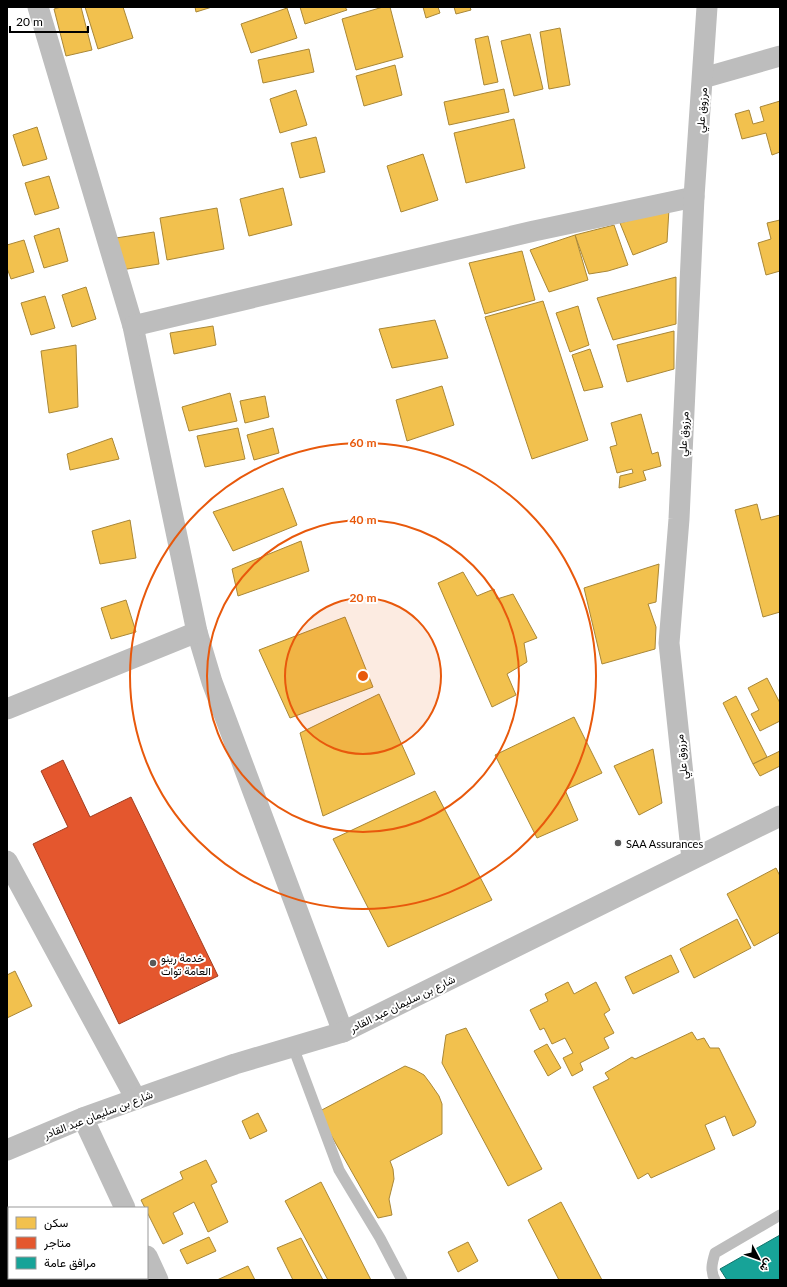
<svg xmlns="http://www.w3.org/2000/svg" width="787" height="1287" font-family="Lato,Vazirmatn,sans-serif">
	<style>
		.homes { fill: #f2c14e; stroke: #a98737 }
		.shops { fill: #e4572e; stroke: #a03d20 }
		.public { fill: #17a398; stroke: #10726a }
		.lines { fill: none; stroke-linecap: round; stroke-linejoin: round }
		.lane { stroke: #bdbdbd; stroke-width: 11 }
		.street { stroke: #bdbdbd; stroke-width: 21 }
		.ring { fill: none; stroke: #e8590c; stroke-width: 2 }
		.poi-dot { fill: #595959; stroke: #fff; stroke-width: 1.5 }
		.labels { text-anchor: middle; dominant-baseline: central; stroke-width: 4; stroke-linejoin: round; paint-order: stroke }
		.street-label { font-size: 11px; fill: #000; stroke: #fff }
		.poi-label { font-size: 11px; fill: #000; stroke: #fff; text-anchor: start }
		.centre { fill: #e8590c; stroke: #fff; stroke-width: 2 }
		.ring-label { font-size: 12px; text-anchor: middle; font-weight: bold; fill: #e8590c; stroke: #fff; stroke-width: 4; stroke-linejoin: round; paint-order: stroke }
	</style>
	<rect width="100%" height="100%" fill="#fff"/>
	<g class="homes">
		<path d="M61,7H81L92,50L66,56L54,9Z"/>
		<path d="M85,7H123L133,38L98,49Z"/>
		<path d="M195,7H212L196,12Z"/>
		<path d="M300,7H345L347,10L305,24Z"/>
		<path d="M383,7H390L403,57L356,70L342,19Z"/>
		<path d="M423,7H438L440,13L426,18Z"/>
		<path d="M454,7H470L471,10L456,14Z"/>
		<path d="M287,8L297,38L251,53L241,24Z"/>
		<path d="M560,28L570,85L549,89L540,32Z"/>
		<path d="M530,34L543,89L514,96L501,41Z"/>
		<path d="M488,36L498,82L484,85L475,39Z"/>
		<path d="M309,49L314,72L263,83L258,60Z"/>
		<path d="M395,65L402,95L364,106L356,76Z"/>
		<path d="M504,89L509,112L449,125L444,102Z"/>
		<path d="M296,90L307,125L280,133L270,99Z"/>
		<path d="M780,101V152L772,155L766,133L742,139L735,114L749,110L753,124L764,121L760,107Z"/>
		<path d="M514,119L525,168L466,183L454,133Z"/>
		<path d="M37,127L47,159L23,166L13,135Z"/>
		<path d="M316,137L325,172L300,178L291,143Z"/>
		<path d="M423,154L438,200L401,212L387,166Z"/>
		<path d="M49,176L59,208L35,215L25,183Z"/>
		<path d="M283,188L292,225L249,236L240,199Z"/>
		<path d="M217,208L224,249L167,260L160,218Z"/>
		<path d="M669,209L667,242L633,255L620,223Z"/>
		<path d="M780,220V271L766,275L758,243L771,239L767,223Z"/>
		<path d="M614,225L628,265L608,271L589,274L575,235Z"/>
		<path d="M59,228L68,261L44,268L34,236Z"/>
		<path d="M154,232L159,264L121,270L116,238Z"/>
		<path d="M575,235L588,280L549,292L530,250Z"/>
		<path d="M24,240L34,272L11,279L7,268V245Z"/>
		<path d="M522,251L535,300L485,314L469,263Z"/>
		<path d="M676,277V324L613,340L597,298Z"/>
		<path d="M86,287L96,319L72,327L62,295Z"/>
		<path d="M45,296L55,328L31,335L21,303Z"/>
		<path d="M543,301L588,440L532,459L485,317Z"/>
		<path d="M578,306L589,345L570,352L556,313Z"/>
		<path d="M435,320L448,358L392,368L379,329Z"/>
		<path d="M213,326L216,345L174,354L170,333Z"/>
		<path d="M674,331V369L627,382L617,345Z"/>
		<path d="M76,345L78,407L49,413L41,351Z"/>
		<path d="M590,349L603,387L584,391L572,355Z"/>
		<path d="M442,386L454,425L407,441L396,400Z"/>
		<path d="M230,393L237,421L189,431L182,407Z"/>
		<path d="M265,396L269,417L245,423L240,401Z"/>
		<path d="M641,414L652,454L658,452L661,466L643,471L646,480L619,488L620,476L633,473L632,469L617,473L610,447L617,445L611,423Z"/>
		<path d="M238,428L245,459L205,467L197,436Z"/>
		<path d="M273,428L279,453L254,460L247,435Z"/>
		<path d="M112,438L119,459L70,470L67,454Z"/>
		<path d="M283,488L297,525L233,551L213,512Z"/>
		<path d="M757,504L761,520L780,515V612L763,617L735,510Z"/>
		<path d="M130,520L136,558L100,564L92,531Z"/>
		<path d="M301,541L309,571L238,596L232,569Z"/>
		<path d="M659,564L656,602L648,604L656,627L655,649L602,664L584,588Z"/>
		<path d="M463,572L477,596L494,589L497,599L513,594L537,638L524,643L527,662L507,674L516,695L492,707L438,583Z"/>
		<path d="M126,600L136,632L111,639L101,608Z"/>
		<path d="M345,617L373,687L290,718L259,650Z"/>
		<path d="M767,678L780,703V721L760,731L751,714L759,710L748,688Z"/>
		<path d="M379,694L415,774L323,816L300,733Z"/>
		<path d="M736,696L767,757L753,764L723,703Z"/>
		<path d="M574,717L602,773L565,790L578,820L537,838L495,755Z"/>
		<path d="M653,749L662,803L639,815L614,766Z"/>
		<path d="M780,751V766L760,776L753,764Z"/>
		<path d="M435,791L492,900L388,947L333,839Z"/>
		<path d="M776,868L780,876V932L754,946L727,894Z"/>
		<path d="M737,919L751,948L694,978L680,949Z"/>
		<path d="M671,955L679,972L633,994L625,977Z"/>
		<path d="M15,971L32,1006L7,1018V975Z"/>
		<path d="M568,982L574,994L596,982L610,1010L604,1014L614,1033L604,1038L609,1048L580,1063L583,1070L572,1076L563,1058L573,1053L565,1038L552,1044L544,1028L540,1030L530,1010L548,1001L545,994Z"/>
		<path d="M466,1028L542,1169L508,1186L442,1063L446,1035Z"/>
		<path d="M692,1032L697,1040L704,1038L710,1048H719L756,1122L754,1126L733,1136L725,1116L705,1125L715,1149L651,1178L648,1173L638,1179L593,1087L609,1079L605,1073L632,1057L635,1059Z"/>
		<path d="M547,1044L561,1068L548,1076L534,1051Z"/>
		<path d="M405,1066L415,1070L424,1075L430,1083L439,1096L442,1104V1134L390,1161L393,1169L394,1179L389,1199L392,1215L378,1218L318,1112Z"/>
		<path d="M258,1113L267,1131L250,1139L242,1121Z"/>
		<path d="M206,1160L217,1182L211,1185L228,1222L208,1232L194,1202L173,1213L183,1234L163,1244L147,1212V1208H145L141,1200L183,1179L180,1172Z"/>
		<path d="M321,1182L371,1280H328L285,1201Z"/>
		<path d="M561,1202L602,1280H559L528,1220Z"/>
		<path d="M209,1237L216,1251L187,1264L180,1250Z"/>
		<path d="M301,1238L323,1280H293L277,1248Z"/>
		<path d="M468,1242L478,1261L458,1272L448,1252Z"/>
		<path d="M248,1266L255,1280H217Z"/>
	</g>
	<path class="shops" d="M63,760L90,817L131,797L218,976L119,1024L33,844L68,827L41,771Z"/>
	<path class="public" d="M780,1235V1280H727L720,1269Z"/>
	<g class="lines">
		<g class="lane">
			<path d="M293,1047L339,1170L380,1238L402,1280"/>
			<path d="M715,1280C710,1271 712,1263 715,1253L780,1215"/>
		</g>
		<g class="street">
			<path d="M38,7L133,326L197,632L212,682L343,1032"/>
			<path d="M703,78L780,56"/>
			<path d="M133,326L534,231L694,197"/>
			<path d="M7,709L197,632"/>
			<path d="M692,859L669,643L679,519L694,197L707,7"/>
			<path d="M7,861L136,1099"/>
			<path d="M83,1118L125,1208"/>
			<path d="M7,1150L83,1118L136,1099L235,1064L343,1032L780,816"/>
			<path d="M147,1256L158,1280"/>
		</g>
	</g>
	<circle cx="363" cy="676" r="78" fill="#e8590c" fill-opacity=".12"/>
	<g class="ring">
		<circle cx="363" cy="676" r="78"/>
		<circle cx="363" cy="676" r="156"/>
		<circle cx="363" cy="676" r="233"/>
	</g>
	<g class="poi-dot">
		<circle cx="618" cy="843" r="4"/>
		<circle cx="153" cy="963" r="4"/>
	</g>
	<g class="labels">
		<g class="street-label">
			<text transform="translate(701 110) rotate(-86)">مرزوق علي</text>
			<text transform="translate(683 434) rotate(-87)">مرزوق علي</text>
			<text transform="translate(681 757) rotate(-96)">مرزوق علي</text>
			<text transform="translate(402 1003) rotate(-26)">شارع بن سليمان عبد القادر</text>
			<text transform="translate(98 1114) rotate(-21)">شارع بن سليمان عبد القادر</text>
		</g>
		<g class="poi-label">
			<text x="626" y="843">SAA Assurances</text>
			<text x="161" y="957">خدمة رينو<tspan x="161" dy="13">العامة توات</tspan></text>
		</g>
	</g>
	<circle cx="363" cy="676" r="6" class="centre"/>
	<g class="ring-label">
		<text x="363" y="447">60 m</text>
		<text x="363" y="524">40 m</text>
		<text x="363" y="602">20 m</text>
	</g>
	<rect width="787" height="1287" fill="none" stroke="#000000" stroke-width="16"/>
	<rect x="8" y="1207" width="140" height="72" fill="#ffffff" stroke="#999999"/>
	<rect x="16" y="1217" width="20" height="12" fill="#f2c14e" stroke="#999999"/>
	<text x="44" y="1227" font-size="12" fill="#000000">سكن</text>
	<rect x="16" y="1237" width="20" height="12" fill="#e4572e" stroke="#999999"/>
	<text x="44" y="1247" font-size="12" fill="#000000">متاجر</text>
	<rect x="16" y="1257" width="20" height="12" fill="#17a398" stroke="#999999"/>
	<text x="44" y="1267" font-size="12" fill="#000000">مرافق عامة</text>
	<g transform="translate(759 1259) rotate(131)" stroke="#ffffff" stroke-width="3" paint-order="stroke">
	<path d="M0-3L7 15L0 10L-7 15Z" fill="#000000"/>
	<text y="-6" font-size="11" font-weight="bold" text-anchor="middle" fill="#000000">ش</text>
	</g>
	<path d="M10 26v6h78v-6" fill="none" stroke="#000000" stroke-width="2"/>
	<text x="16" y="26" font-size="12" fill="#000000" stroke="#ffffff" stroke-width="3" paint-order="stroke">20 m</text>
</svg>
